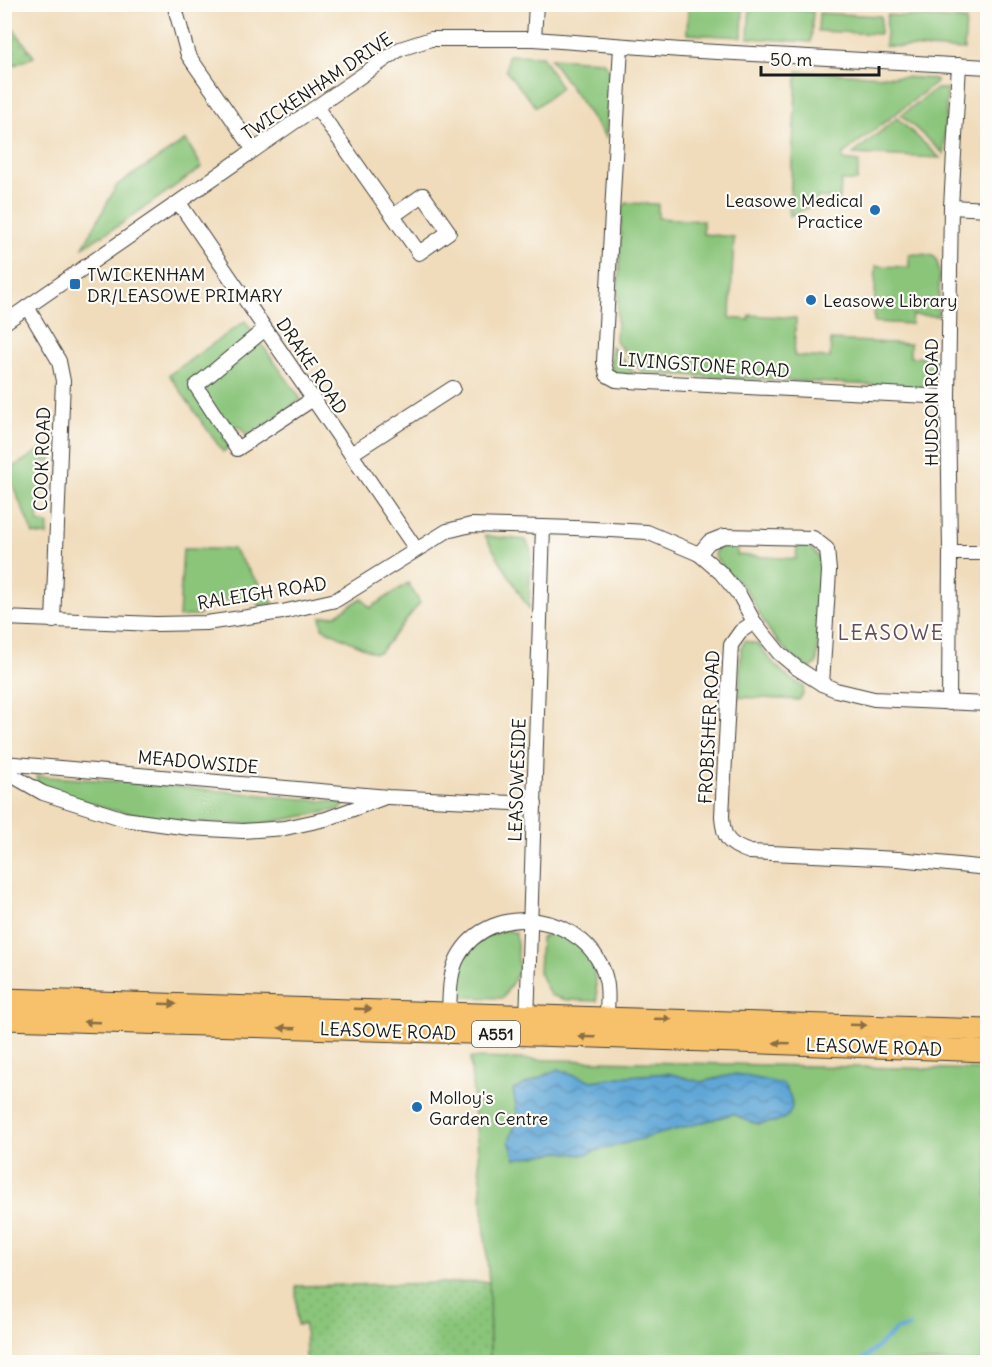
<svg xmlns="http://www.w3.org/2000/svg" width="992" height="1367" font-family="Delius,sans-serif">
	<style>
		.green { fill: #8ac57a; stroke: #53704b; stroke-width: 1.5 }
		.garden { fill: url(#garden-dots); stroke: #53704b; stroke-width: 1.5 }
		.water { fill: url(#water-waves); stroke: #3e627a; stroke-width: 1.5 }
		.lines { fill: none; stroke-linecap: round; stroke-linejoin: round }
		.stream { stroke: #61a7d7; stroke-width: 4.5 }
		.minor-casing { stroke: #3c3934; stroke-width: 16 }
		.primary-casing { stroke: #3c3934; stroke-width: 23 }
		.minor { stroke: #fff; stroke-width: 14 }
		.primary { stroke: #f7c06b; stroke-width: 21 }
		.oneway { fill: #8a6e44 }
		.poi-dot { fill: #1f6fb2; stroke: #fdfcf7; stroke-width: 2 }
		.labels { text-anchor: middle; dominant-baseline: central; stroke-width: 4.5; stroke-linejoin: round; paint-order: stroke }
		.shield { fill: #fdfcf7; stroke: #605f5e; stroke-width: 1.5 }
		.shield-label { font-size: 16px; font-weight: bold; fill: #1c1c1c }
		.street-label { font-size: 18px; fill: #1c1c1c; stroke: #fdfcf7 }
		.poi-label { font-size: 18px; fill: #1c1c1c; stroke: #fdfcf7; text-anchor: start }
		.quarter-label { font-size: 21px; letter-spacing: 1.5px; fill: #614d5c; stroke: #fdfcf7 }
	</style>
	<defs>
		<pattern id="garden-dots" width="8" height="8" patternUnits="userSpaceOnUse" patternTransform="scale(1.5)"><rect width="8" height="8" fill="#8ac57a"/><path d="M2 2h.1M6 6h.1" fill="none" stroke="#76a969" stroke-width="1.8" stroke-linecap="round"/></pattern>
		<pattern id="water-waves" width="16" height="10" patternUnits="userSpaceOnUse" patternTransform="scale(1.5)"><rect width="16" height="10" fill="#61a7d7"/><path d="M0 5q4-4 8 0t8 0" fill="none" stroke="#4f87ae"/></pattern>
	</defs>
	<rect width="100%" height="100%" fill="#fdfcf7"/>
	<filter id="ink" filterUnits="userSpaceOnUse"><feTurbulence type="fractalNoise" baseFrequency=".0167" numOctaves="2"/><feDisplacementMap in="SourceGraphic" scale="12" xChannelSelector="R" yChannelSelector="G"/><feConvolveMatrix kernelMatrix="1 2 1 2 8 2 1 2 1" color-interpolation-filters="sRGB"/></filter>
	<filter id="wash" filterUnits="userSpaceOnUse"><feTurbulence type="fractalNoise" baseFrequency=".008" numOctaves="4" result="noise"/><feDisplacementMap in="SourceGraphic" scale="24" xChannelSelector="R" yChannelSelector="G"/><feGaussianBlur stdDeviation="1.35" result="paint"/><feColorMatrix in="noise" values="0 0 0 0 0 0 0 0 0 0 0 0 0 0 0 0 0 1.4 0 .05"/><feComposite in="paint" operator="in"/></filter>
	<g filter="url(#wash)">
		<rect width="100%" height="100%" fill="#f0dcbb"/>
		<g class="green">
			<path d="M688,5L743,7L742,37L687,34Z"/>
			<path d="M750,7L813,11L811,42L748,38Z"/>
			<path d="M819,13L881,16L880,34L818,31Z"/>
			<path d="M887,15L966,20L964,50L885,46Z"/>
			<path d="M508,55L542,56L561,88L536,107L506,71Z"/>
			<path d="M550,58L602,61L609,69L606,138Z"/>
			<path d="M797,71L936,79V83L843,154V160L859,162L857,181H841L840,199L817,197V206H812L789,216Z"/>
			<path d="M936,89H947L944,154L901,115Z"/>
			<path d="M897,118L940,158L853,154Z"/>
			<path d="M186,140L202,167L121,224L83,247L117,185Z"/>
			<path d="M627,203L658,204V218L703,221V234L734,237L730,318L749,320L750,315L796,318L794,356L830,358L831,340L910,344V357L938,358L939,379L935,387L929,388L643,373L616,342L622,207Z"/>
			<path d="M909,254C916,255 927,253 933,256C943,260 938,305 938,316L912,315L911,324L874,322L876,266L909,267Z"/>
			<path d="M245,321L301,399L248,437L239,426L223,437L229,447L223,452L169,375Z"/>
			<path d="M611,346L636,375L615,374L611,368Z"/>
			<path d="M54,441L51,461L41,462L38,522L48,524L47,536L33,534L7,471Z"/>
			<path d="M485,536L526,540L531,551L529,609Z"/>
			<path d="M737,541V555L796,559L797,546H809L818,556L822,568L817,663L810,669C792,658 775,641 764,622C758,612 753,599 745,589C734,577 721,569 714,554C719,544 726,543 737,541Z"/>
			<path d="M183,549H233L274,604L258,606L257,597L200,603V615L179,617Z"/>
			<path d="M408,583L420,603L380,652L374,653L322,628L321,617L336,615L362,598L370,608Z"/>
			<path d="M745,641L758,644L773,663L789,678L804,687L803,694L799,700L739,697L741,648Z"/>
			<path d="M36,776L140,783L345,803L341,809L261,824L185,823L111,810L38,785Z"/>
			<path d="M507,930L516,933L519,971L503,998L457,997C451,963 475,936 507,930Z"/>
			<path d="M553,932C590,944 596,964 597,1001L566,1000L550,995L539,972L541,938Z"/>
			<path d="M470,1058L987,1070V1362H490L489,1282Z"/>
		</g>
		<g class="garden">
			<path d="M4,15L34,57L5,69H4Z"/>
			<path d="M489,1282L490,1362H306L305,1325H297L296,1286Z"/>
		</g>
		<path class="water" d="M558,1069L592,1081L627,1076L668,1073L701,1082L736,1074L783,1084C794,1099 799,1117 773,1122C768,1123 760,1125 755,1123C747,1122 740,1117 733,1114L582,1155L561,1152L515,1159L509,1141L518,1117L513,1090Z"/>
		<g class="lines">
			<path class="stream" d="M861,1362L896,1330L909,1327"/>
		</g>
	</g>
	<g filter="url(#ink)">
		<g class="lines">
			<g class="minor-casing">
				<g id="minor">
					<path d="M174,4L188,55L254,150"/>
					<path d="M534,39L536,4"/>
					<path d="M621,46L604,362L607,375L616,380L629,381L948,397"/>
					<path d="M317,108L419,253L449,232L423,195L393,216"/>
					<path d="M179,203L416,549"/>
					<path d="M951,207L988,209"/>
					<path d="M27,307L59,361L63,381L53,621"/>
					<path d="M4,323L400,49L431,39H534L681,50L988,67"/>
					<path d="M265,329L196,386L237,449L313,399"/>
					<path d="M351,454L453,388"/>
					<path d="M950,553H988"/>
					<path d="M699,554L709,542L724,536L813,538L827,549L829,571L822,684"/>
					<path d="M4,618L156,624L206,623L282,612L336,600L447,531L471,525L575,528L647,532L699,554L721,573L740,596L754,622L779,653L797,668L822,684L836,690L874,699L988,704"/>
					<path d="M754,622L741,631L731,645L722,816C723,839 729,845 750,852L898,859L988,868"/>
					<path d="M949,703L950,553L948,397L951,207L959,65"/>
					<path d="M4,763L388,797L535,804"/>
					<path d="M4,771L43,793L124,819L189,828L243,831L285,828L326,819L383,798"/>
					<path d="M449,1012C450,994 449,974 458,957C491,897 591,914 606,980C609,991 607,1005 607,1017"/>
					<path d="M527,1022L543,527"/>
				</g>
			</g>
			<g class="primary-casing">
				<g id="primary">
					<path d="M4,999L988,1030"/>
					<path d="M4,1019L566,1036L988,1051"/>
				</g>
			</g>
			<use href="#minor" class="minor"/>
			<use href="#primary" class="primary"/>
		</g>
		<defs><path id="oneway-solid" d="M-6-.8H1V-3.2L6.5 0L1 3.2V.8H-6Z" transform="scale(1.5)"/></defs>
		<g class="oneway">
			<use href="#oneway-solid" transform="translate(168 1004) rotate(2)"/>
			<use href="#oneway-solid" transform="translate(363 1009) rotate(2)"/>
			<use href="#oneway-solid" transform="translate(663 1019) rotate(2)"/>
			<use href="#oneway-solid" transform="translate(92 1022) rotate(-178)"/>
			<use href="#oneway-solid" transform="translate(858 1025) rotate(2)"/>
			<use href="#oneway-solid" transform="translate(287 1028) rotate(-178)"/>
			<use href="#oneway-solid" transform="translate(587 1037) rotate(-178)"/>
			<use href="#oneway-solid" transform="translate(782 1043) rotate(-178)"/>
		</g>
	</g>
	<g class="poi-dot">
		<circle cx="875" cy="210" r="6"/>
		<rect x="69" y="278" width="12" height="12" rx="3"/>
		<circle cx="811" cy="300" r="6"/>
		<circle cx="417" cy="1107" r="6"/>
	</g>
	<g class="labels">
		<rect class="shield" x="472" y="1021" width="48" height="26" rx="4.5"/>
		<g class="shield-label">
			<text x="496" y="1034">A551</text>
		</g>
		<g class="street-label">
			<text transform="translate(317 86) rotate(-34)">TWICKENHAM DRIVE</text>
			<text transform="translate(704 365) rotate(4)">LIVINGSTONE ROAD</text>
			<text transform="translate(312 366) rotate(56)">DRAKE ROAD</text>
			<text transform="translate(931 402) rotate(-90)">HUDSON ROAD</text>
			<text transform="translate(42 459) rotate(-88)">COOK ROAD</text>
			<text transform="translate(262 593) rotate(-9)">RALEIGH ROAD</text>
			<text transform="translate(709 727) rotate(-87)">FROBISHER ROAD</text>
			<text transform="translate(198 762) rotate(5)">MEADOWSIDE</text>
			<text transform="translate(517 780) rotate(-88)">LEASOWESIDE</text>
			<text transform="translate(388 1031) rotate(2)">LEASOWE ROAD</text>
			<text transform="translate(874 1047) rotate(2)">LEASOWE ROAD</text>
		</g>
		<g class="poi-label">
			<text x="863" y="200" text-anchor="end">Leasowe Medical<tspan x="863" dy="21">Practice</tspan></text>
			<text x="87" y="274">TWICKENHAM<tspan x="87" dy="21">DR/LEASOWE PRIMARY</tspan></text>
			<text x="823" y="300">Leasowe Library</text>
			<text x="429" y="1097">Molloy's<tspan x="429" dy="21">Garden Centre</tspan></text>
		</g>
		<g class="quarter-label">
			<text x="891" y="632">LEASOWE</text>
		</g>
	</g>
	<rect width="992" height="1367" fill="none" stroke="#fdfcf7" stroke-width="24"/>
	<path d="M761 66v9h118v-9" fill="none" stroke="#1c1c1c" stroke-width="3"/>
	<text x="770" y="66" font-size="18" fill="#1c1c1c" stroke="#fdfcf7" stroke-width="4.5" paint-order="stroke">50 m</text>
</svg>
